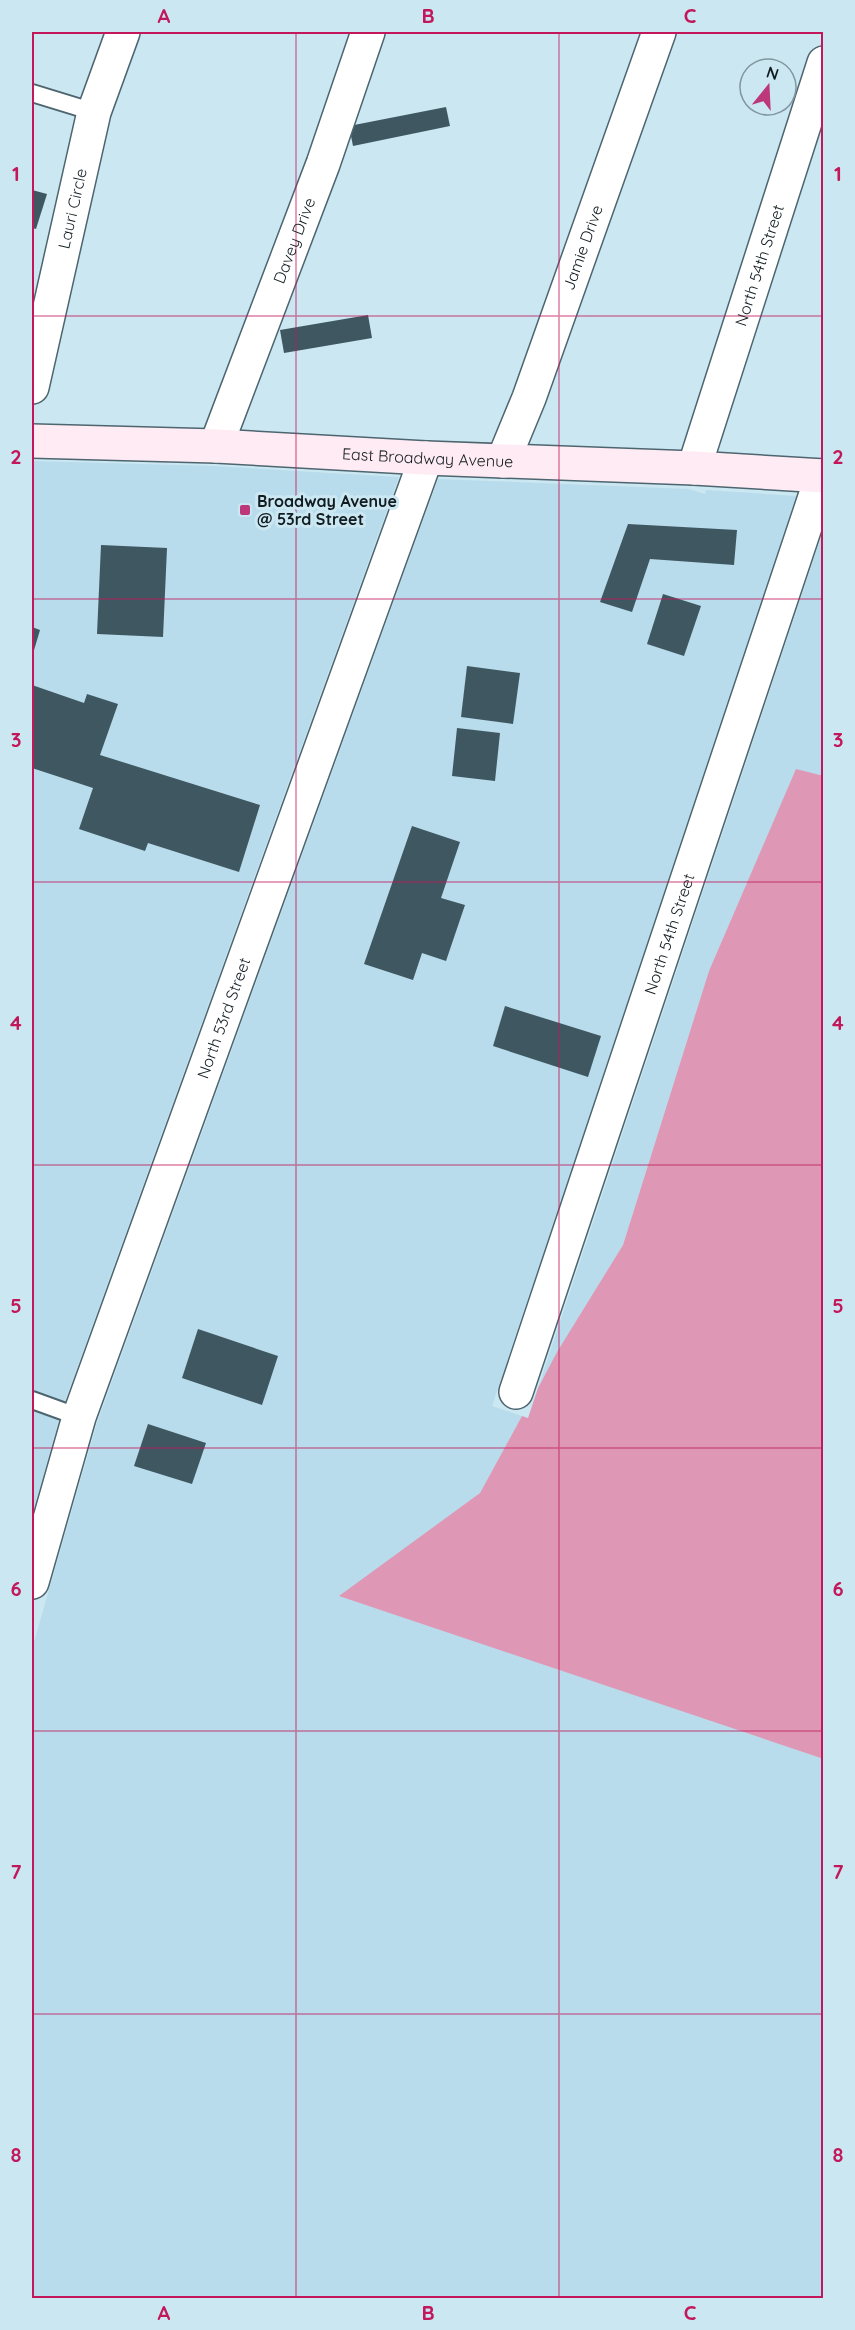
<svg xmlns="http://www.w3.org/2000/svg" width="855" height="2330" font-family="Quicksand,sans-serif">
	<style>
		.built { fill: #b8dceb }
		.forest { fill: #de97b4 }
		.building { fill: #3f5761 }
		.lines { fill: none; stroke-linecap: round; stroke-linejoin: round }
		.lane-casing { stroke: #4d656f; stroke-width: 20 }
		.street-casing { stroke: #4d656f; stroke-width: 36 }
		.secondary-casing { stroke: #4d656f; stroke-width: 36 }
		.lane { stroke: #fff; stroke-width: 16 }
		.street { stroke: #fff; stroke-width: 33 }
		.secondary { stroke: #ffebf3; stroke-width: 33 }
		.grid { fill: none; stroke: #c2185b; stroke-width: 1.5; stroke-opacity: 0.55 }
		.poi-dot { fill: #bd377b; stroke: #cbe7f2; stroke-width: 2 }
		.labels { text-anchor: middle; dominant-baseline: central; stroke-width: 6; stroke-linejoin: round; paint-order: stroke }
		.street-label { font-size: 16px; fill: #121c20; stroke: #cbe7f2 }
		.poi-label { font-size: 16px; font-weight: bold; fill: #121c20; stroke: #cbe7f2; text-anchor: start }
		.neatline { fill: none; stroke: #c2185b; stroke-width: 2 }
		.grid-label { font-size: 20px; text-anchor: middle; font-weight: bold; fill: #c2185b }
	</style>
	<rect width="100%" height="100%" fill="#cbe7f2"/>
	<g class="built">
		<path d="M32,461L214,466L399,477L61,1412L32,1515Z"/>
		<path d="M438,479L689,489L705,494L706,490L796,496L492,1406L522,1416L480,1493L340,1596L822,1758L823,1745V2298H32V1649L97,1423Z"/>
		<path d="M823,531V776L796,770L709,971L623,1245L557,1352L538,1388Z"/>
	</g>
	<path class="forest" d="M796,769L824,776V1745L821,1758L339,1596L480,1493L522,1416L528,1418L538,1388L557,1352L623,1245L709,971Z"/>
	<g class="building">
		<path d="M446,107L450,126L353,146L349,126Z"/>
		<path d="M32,190L47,194L36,229L32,228Z"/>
		<path d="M368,315L372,338L284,353L280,330Z"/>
		<path d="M628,524L737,530L734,565L650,559L632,612L600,602Z"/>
		<path d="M101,545L167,548L163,637L97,634Z"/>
		<path d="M663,594L701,606L684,656L647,644Z"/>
		<path d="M32,627L40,630L32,657Z"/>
		<path d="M467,666L520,673L513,724L461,717Z"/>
		<path d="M32,685L84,703L87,694L118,704L100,755L260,805L239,872L148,843L145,851L79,829L93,788L32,768Z"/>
		<path d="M457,728L500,733L495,781L452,776Z"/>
		<path d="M412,826L460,842L441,898L465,905L446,961L422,953L413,980L364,964Z"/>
		<path d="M505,1006L601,1036L588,1077L493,1046Z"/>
		<path d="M198,1329L278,1356L262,1405L182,1378Z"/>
		<path d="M148,1424L206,1443L192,1484L134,1466Z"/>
	</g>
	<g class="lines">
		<g class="lane-casing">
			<g id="lane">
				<path d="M32,93L94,112"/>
				<path d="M32,1400L79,1417"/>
			</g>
		</g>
		<g class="street-casing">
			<g id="street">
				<path id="s1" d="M32,387L94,112L123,32"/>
				<path id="s2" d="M216,446L323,164L368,32"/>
				<path id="s3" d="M503,461L529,398L659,32"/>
				<path id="s4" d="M694,468L824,63"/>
				<path id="s5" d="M516,1392L822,476"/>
				<path id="s6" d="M32,1582L79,1417L426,458"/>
			</g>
		</g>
		<g class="secondary-casing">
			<g id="secondary">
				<path id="s7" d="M32,441L216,446L426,458L694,468L824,476"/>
			</g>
		</g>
		<use href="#lane" class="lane"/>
		<use href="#street" class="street"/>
		<use href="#secondary" class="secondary"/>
	</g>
	<path class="grid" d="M296,32V2298M559,32V2298M32,316H824M32,599H824M32,882H824M32,1165H824M32,1448H824M32,1731H824M32,2014H824"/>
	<rect class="poi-dot" x="239" y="504" width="12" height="12" rx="3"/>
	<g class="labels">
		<g class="street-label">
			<text stroke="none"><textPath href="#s1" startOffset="183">Lauri Circle</textPath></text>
			<text stroke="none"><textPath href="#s2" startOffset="220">Davey Drive</textPath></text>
			<text stroke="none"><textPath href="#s3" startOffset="228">Jamie Drive</textPath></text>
			<text stroke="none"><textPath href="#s4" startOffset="213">North 54th Street</textPath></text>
			<text stroke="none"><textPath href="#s7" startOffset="396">East Broadway Avenue</textPath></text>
			<text stroke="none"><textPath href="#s5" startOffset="483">North 54th Street</textPath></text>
			<text stroke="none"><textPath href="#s6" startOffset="596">North 53rd Street</textPath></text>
		</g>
		<g class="poi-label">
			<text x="257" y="501">Broadway Avenue<tspan x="257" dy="18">@ 53rd Street</tspan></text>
		</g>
	</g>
	<rect width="855" height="2330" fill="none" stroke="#cbe7f2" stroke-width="66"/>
	<g transform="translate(768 87) rotate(18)"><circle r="28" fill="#cbe7f2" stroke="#81969e" stroke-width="1.5"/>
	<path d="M0-4.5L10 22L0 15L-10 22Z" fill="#bd377b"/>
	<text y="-9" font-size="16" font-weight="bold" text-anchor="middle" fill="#121c20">N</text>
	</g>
	<rect x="33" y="33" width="789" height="2264" class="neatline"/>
	<g class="grid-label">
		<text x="164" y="23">A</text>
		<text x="428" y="23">B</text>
		<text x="690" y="23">C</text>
		<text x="16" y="181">1</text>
		<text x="838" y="181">1</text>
		<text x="16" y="464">2</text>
		<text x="838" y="464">2</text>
		<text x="16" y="747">3</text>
		<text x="838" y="747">3</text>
		<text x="16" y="1030">4</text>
		<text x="838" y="1030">4</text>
		<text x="16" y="1313">5</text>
		<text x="838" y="1313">5</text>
		<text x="16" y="1596">6</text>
		<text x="838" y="1596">6</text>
		<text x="16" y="1879">7</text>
		<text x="838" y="1879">7</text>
		<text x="16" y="2162">8</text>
		<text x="838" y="2162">8</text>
		<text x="164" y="2320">A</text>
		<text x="428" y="2320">B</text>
		<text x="690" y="2320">C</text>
	</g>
</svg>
